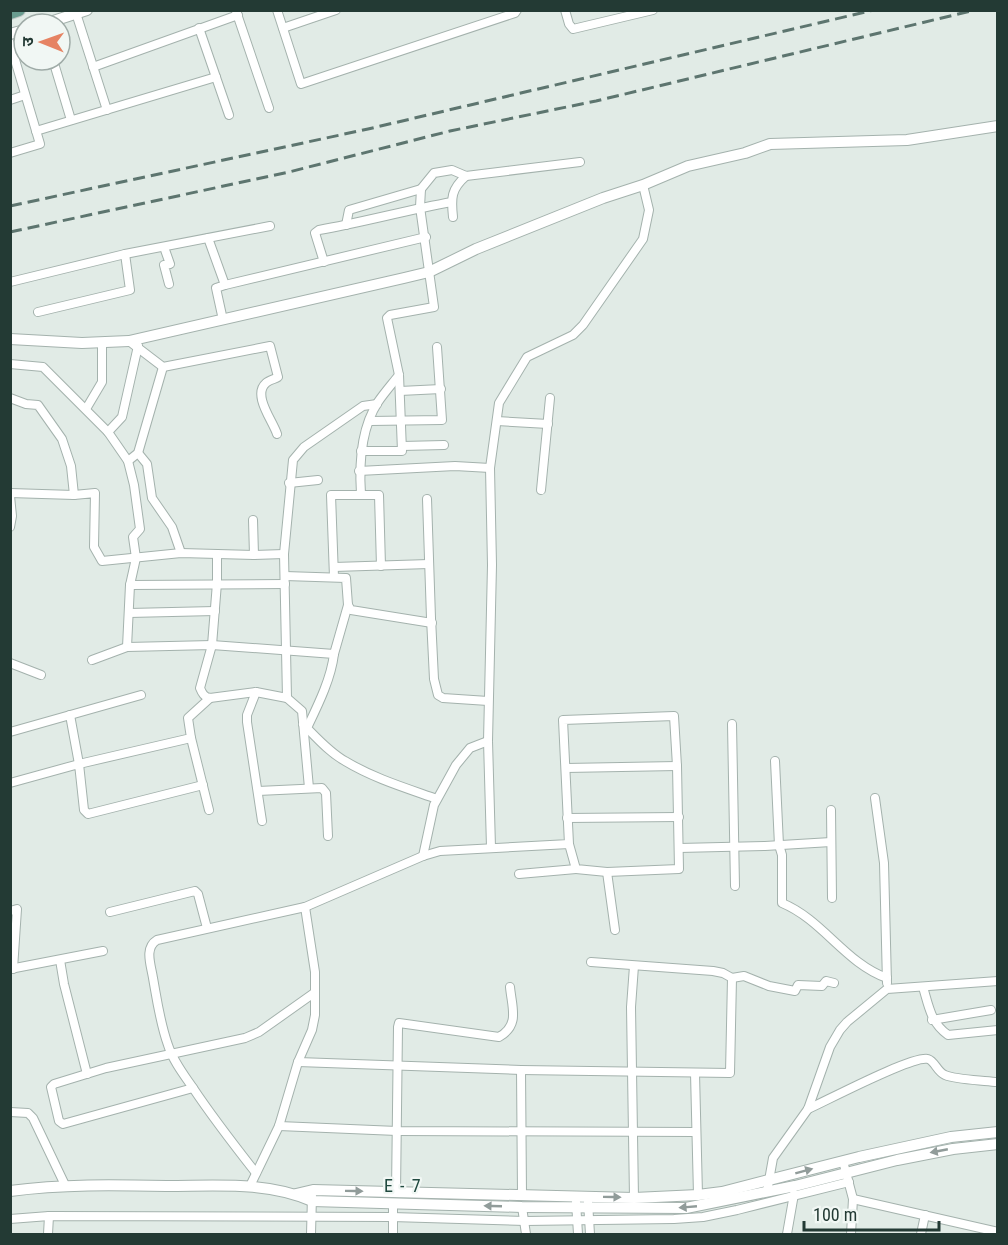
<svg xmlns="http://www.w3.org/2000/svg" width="1008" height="1245" font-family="'Roboto Condensed','Noto Sans Devanagari',sans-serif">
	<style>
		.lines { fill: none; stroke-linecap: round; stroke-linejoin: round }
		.minor-casing { stroke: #a4b2ad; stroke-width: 10 }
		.tertiary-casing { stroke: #a4b2ad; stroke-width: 12 }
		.primary-casing { stroke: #c1c8c6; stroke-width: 14 }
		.minor { stroke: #fff; stroke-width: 8 }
		.tertiary { stroke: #fff; stroke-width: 10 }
		.primary { stroke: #699c8f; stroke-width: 12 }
		.rail { stroke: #5d756f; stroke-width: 3; stroke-dasharray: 12 6; stroke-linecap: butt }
		.oneway { fill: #919c9a }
		.labels { text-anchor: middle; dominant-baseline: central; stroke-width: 4.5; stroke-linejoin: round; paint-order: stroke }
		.neighbourhood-label { font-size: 18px; letter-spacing: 1.5px; fill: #214a40; stroke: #f1f7f4 }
	</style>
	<rect width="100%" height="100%" fill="#e1ebe6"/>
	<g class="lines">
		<g class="minor-casing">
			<g id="minor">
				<path d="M75,10L107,110"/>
				<path d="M277,10L301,84L515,13L517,10"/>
				<path d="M565,10L569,24L573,29L653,10"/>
				<path d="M236,11L269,108"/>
				<path d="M199,28L229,115"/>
				<path d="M283,28L336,10"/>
				<path d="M10,43L40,144L10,153"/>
				<path d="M53,60L71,120"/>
				<path d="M93,67L238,15"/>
				<path d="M10,100L25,95"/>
				<path d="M36,131L216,77"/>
				<path d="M453,217C451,198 451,189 466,176"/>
				<path d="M346,225L349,210L421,189"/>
				<path d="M208,238L225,285L216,288L223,320"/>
				<path d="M164,247L170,264L164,265L169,284"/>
				<path d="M324,262L315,233L319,230C364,222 407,210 452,202"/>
				<path d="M10,282L125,254L270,226"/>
				<path d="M225,285L426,237"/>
				<path d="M38,312L130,290L125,254"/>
				<path d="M129,341L163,367L270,346L278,377C275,379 269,380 266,383C252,395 273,421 277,434"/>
				<path d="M10,364L43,367L108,432L128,461L134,485L140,529L133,537L136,558L130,585L127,647"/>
				<path d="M400,391L441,389"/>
				<path d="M10,398L26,404L38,405L62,439L71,466L74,495"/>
				<path d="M86,409L102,382V342"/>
				<path d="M370,421L442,420L437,347"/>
				<path d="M497,421L548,424"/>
				<path d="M108,432L122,417L138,346"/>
				<path d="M402,446L444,445"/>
				<path d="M361,451H402L399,375L387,318L390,315L434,307L420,207L421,189L434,173L452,170L466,176L580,162"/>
				<path d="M138,453L147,464L152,498L172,527L181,553"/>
				<path d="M128,461L138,453L163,367"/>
				<path d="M359,471L455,466L490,468"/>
				<path d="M289,483L318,480"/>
				<path d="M541,490L550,398"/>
				<path d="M10,493L74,495L95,493L94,547L102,561L181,553L254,555L284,554"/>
				<path d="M361,494C359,464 361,428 378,402C384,393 392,384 399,375"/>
				<path d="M10,496L12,516L10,527"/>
				<path d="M427,499L431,618L434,679L438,695L443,698L488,701"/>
				<path d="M253,520L254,555"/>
				<path d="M217,554V583L212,645L200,688C202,693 204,697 210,698L256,692L287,698"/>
				<path d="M334,567L429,564"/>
				<path d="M285,576L346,578L348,605L351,610L432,623"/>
				<path d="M334,577L331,495H379L381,566"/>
				<path d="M130,585L285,584"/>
				<path d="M129,613L215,611"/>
				<path d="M334,654L348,605"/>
				<path d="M92,660L127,647L212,645L334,654C331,679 318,705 307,728"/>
				<path d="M10,663L41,675"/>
				<path d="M256,692L247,715V722L262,821"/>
				<path d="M70,715L79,764L191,738L188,718L210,698"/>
				<path d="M303,724C316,737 329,752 345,761C373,778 406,788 437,799"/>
				<path d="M732,724L735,886"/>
				<path d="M10,732L141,695"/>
				<path d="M191,738L209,810"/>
				<path d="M775,761L779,845L782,855V903C823,920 845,963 887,978"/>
				<path d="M566,768L677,766"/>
				<path d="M10,783L79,764L84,810L88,814L203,785"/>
				<path d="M309,788L302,711L287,698L284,554L293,460L304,447L363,406L377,404"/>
				<path d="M258,791L322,788L326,793L328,836"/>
				<path d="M875,798L884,863L887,983"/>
				<path d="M831,810L832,898"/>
				<path d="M567,818L679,817"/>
				<path d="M491,847L488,741L492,565L490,468L499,403L527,357L573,335L583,325L643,239L649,210L643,185"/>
				<path d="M679,848L765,846L831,842"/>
				<path d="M423,856L434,805L456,765L470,748L488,741"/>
				<path d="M607,872L615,930"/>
				<path d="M519,874L576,869"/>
				<path d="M10,911L17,909L13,969"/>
				<path d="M110,912L195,891L198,894L207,928"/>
				<path d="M60,960L64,984L87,1074"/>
				<path d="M634,966L631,1007L634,1198"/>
				<path d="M10,969L103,951"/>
				<path d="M732,978L744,976L769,986L795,991L798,985L822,986L826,981L834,983"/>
				<path d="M923,987C929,1007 931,1023 948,1035L998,1030"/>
				<path d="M932,1020L991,1010"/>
				<path d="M298,1062L521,1070L730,1073L732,978L723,973L713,971L591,962"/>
				<path d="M521,1070L522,1195"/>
				<path d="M695,1073L698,1195"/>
				<path d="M193,1088L63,1124L59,1121L51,1087L54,1084L106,1068L245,1038L259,1032L314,993"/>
				<path d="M808,1109C828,1100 913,1055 928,1059C935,1061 937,1072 945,1075C957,1080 981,1080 995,1082"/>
				<path d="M10,1112L28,1113L33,1118L65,1185"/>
				<path d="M279,1126L397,1131L696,1132"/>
				<path d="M843,1161L853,1199L851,1234"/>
				<path d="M256,1173C234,1145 213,1118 193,1088C184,1075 173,1061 168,1045C160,1023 157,1000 153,978C151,965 144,948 157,940L305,907L423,856L440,851L569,844L576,869L607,872L679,869L677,766L674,716L563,720L569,844"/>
				<path d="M250,1186L279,1126L298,1062L312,1030L315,1015V972L305,907"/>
				<path d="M768,1186L773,1158L808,1109L830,1047L840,1030L847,1022L887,989L998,981"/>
				<path d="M396,1192L398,1027L399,1023L499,1037C520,1025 512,1008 510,987"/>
				<path d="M853,1199L998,1232"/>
				<path d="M576,1202L578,1234"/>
				<path d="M588,1202L590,1234"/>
				<path d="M522,1207L526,1234"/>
				<path d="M10,1219L49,1216L392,1217L525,1221L674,1219L703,1217L737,1210L849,1182"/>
				<path d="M48,1234L49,1216"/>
				<path d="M311,1234L312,1196"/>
				<path d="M393,1234V1203"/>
				<path d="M787,1234L794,1194"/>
				<path d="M921,1234L925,1215"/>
			</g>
		</g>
		<g class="tertiary-casing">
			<g id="tertiary">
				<path d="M44,24L87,10"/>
				<path d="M10,34L24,30"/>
				<path d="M10,339L82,343L129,341L404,278L429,272L476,249L603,198L643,185L688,166L745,153L770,144L907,140L998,126"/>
				<path d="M10,1191C63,1184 114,1185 167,1186C215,1186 267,1181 312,1201L522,1207L686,1208L795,1186L897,1160L953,1149L998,1144"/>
				<path d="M296,1194L313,1190L634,1198L698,1195L722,1192L859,1157L951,1137L998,1132"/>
			</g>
		</g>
		<g class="primary-casing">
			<path id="primary" d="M10,13L19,10"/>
		</g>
		<use href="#minor" class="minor"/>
		<use href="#tertiary" class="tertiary"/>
		<use href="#primary" class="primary"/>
		<g class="rail">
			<path d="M10,206L368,129L874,10"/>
			<path d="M10,232L289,172L450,131L596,101L975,10"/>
		</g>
	</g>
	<defs><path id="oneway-solid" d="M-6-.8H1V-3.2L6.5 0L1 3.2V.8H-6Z" transform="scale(1.5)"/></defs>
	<g class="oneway">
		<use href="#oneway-solid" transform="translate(939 1151) rotate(169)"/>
		<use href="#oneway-solid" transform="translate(804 1171) rotate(-15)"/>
		<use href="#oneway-solid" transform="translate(354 1191) rotate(1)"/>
		<use href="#oneway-solid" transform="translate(612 1197) rotate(1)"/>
		<use href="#oneway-solid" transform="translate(493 1206) rotate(-178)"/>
		<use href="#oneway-solid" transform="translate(688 1207) rotate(175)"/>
	</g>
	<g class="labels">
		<g class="neighbourhood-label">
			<text x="403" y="1185">E - 7</text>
		</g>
	</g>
	<rect width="1008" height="1245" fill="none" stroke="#233a34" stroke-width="24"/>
	<g transform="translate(42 42) rotate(271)"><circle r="28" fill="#f1f7f4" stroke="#9faba7" stroke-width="1.5"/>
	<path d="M0-4.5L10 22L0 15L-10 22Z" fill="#e68363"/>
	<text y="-9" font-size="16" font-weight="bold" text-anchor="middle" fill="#233a34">उ</text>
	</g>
	<path d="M804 1221v9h135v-9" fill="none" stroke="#233a34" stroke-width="3"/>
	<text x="813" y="1221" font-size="18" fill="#233a34" stroke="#f1f7f4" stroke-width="4.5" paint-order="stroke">100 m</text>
</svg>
